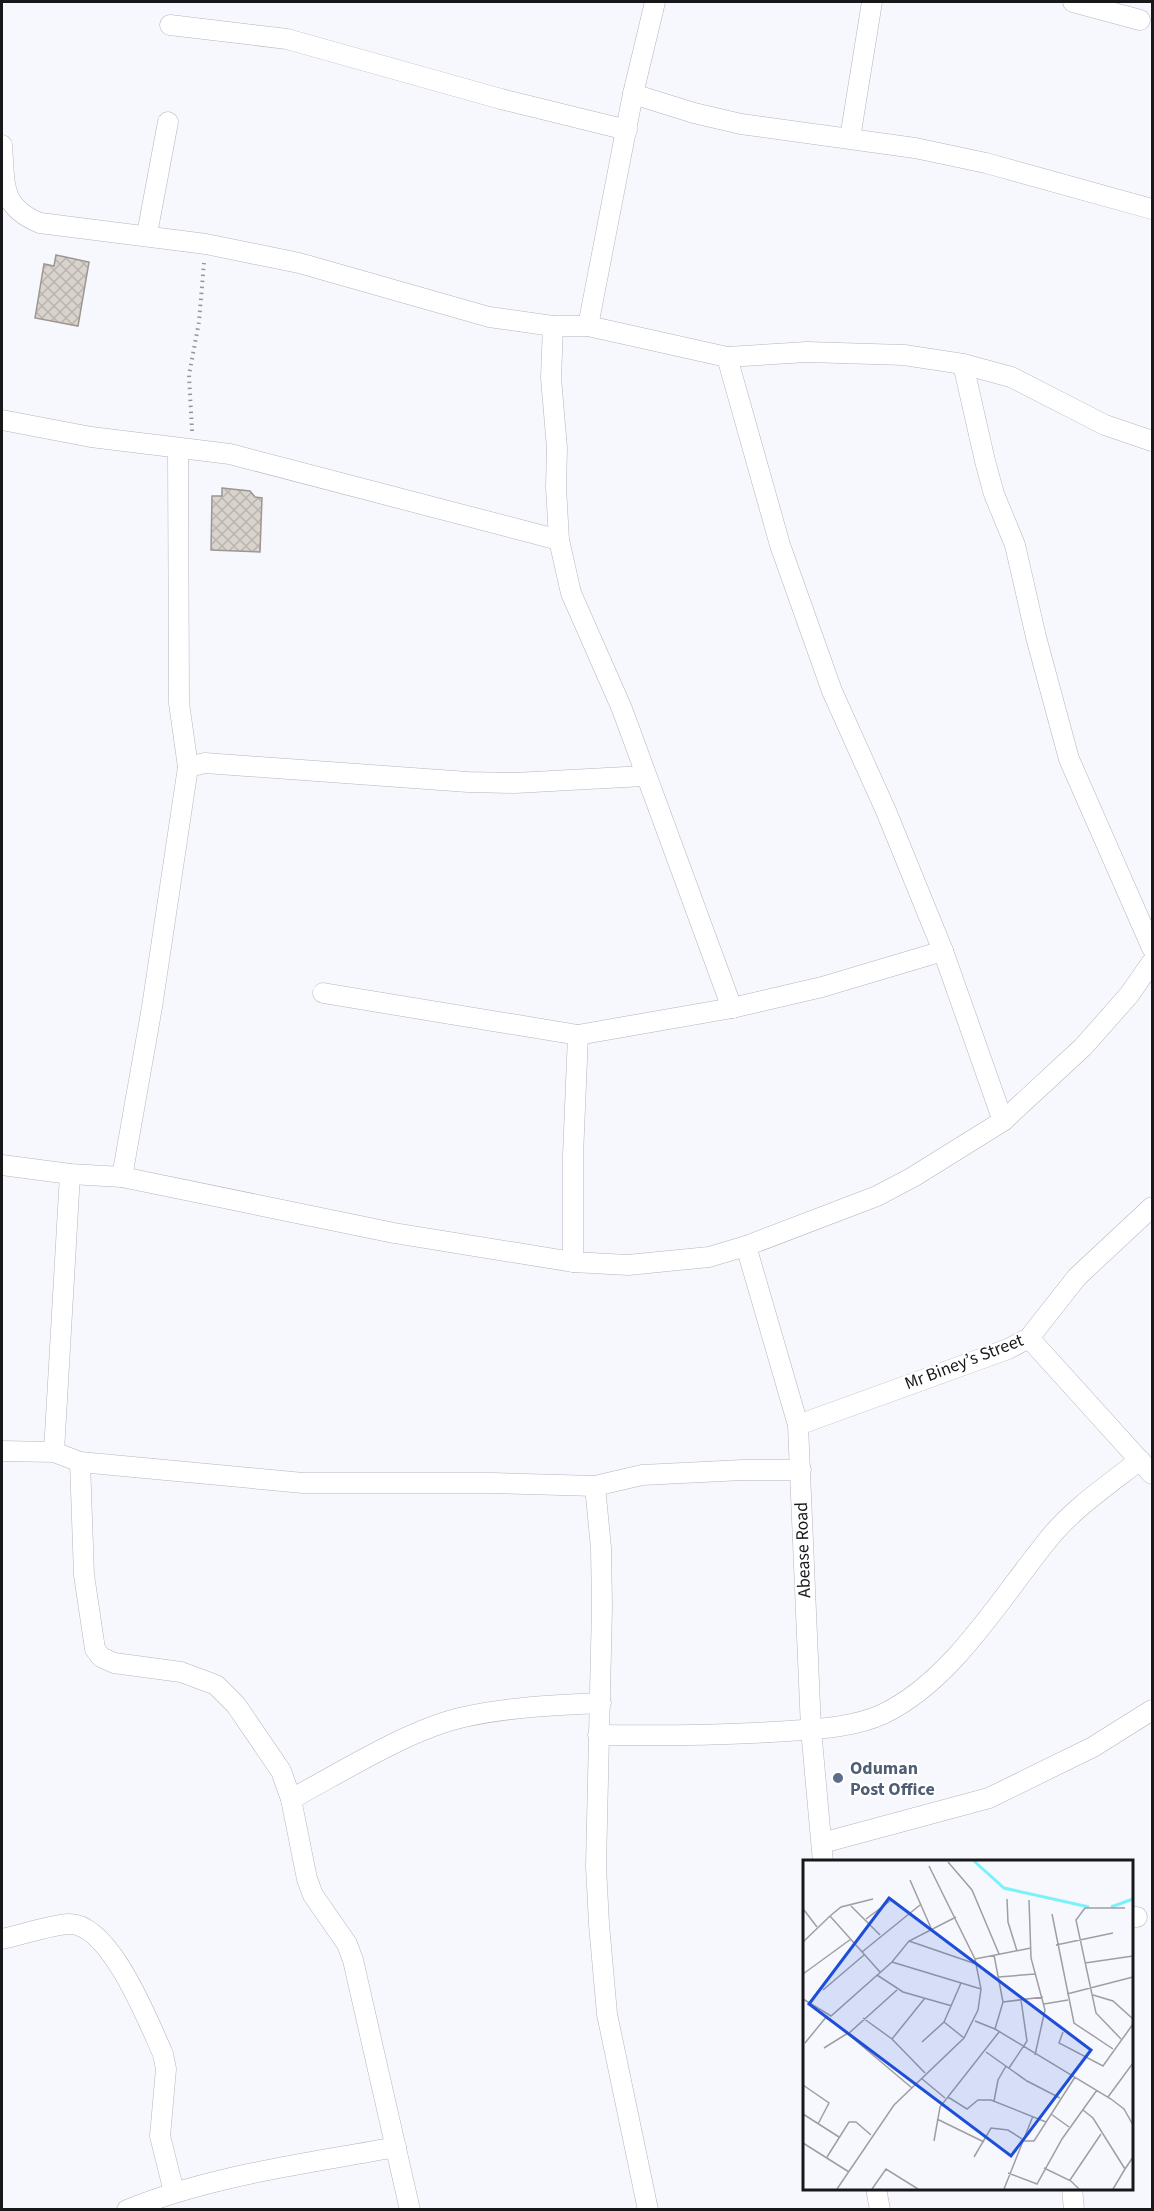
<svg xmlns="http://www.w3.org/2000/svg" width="1154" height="2211" font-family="'Source Sans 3',sans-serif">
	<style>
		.building { fill: url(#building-cross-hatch); stroke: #9c9790; stroke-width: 1.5 }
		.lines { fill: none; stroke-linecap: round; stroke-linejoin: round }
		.minor-casing { stroke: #b5b5be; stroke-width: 21 }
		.path { stroke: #949499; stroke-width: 4; stroke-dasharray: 1.5 4.5; stroke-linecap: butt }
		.minor { stroke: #fff; stroke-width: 20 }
		.service-dot { fill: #5c6f8a; stroke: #fff; stroke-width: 2 }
		.labels { text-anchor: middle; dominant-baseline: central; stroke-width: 4.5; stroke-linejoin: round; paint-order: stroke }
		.street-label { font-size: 18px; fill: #18181b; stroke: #fff }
		.service-label { font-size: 18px; font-weight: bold; fill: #4e5e75; stroke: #fff; text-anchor: start }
		.inset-river { fill: none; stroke: #7af2fb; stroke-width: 3 }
		.inset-road { fill: none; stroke: #9e9ea3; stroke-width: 1.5 }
		.view { fill: #1d4ed8; fill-opacity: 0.15; stroke: #1d4ed8; stroke-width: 3 }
		.inset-edge { fill: none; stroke: #18181b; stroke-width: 3 }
	</style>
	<defs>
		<pattern id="building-cross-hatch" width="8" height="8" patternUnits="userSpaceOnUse" patternTransform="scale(1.5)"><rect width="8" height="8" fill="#d8d3cc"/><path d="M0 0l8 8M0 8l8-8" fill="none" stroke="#b9b4af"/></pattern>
	</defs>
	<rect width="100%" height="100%" fill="#f7f7fe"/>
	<g class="building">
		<path d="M56,255L89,262L78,326L35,318L44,264L54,266Z"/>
		<path d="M222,488L250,491L255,497L262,498L260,552L211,550L212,496H222Z"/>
	</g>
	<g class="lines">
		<g class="minor-casing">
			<g id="minor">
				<path d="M1073,2L1140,20"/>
				<path d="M170,25L287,39L501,99L627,130"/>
				<path d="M633,94L694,113L741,124L915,148L986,163L1152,209"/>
				<path d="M850,138L872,2"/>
				<path d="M2,145C5,184 0,207 40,223L206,244L299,263L489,317L553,326H588L727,357L807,352L904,355L963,364L1011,377L1105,425L1152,441"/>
				<path d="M147,234L168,122"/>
				<path d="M553,326L551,378L557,448L556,487L559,540L571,593L622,709L732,1008"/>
				<path d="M588,326L633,94L655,2"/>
				<path d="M727,357L780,545L832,691L886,811L943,951L1003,1121"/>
				<path d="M963,364L985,461L994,494L1015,545L1036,637L1069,759L1152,948"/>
				<path d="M2,420L91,437L230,454L559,540"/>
				<path d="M178,449L179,703L188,767L205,763L468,782L515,783L644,776"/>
				<path d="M323,993L578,1035L732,1008L822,987L943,951"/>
				<path d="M2,1165L70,1174L122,1177L394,1233L573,1262L628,1265L709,1257L746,1246L877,1196L913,1177L1003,1121L1083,1047L1129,995L1152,962"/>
				<path d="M122,1177L152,1007L188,767"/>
				<path d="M746,1246L798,1425L811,1729L823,1862"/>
				<path d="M573,1262V1156L578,1035"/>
				<path d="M1029,1338L1152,1474"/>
				<path d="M798,1425L1008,1349L1029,1338L1077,1277L1152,1207"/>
				<path d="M2,1451L54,1452L80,1462L303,1483H493L595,1486L642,1475L743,1470H801"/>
				<path d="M54,1452L70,1174"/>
				<path d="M80,1462L84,1575L95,1649L101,1657L114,1663L181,1672L216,1685L236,1705L281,1771L291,1799L307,1879L313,1895L347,1944L353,1960L410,2210"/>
				<path d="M595,1486L601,1548L602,1606L596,1866L599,1924L607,2014L648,2210"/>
				<path d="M598,1735C662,1736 726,1735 789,1731C819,1729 855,1727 883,1714C952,1681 1000,1599 1047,1541C1072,1509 1108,1485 1140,1460"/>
				<path d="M291,1799C342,1772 409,1729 464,1717C509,1707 555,1705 601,1703"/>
				<path d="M822,1843L989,1798L1093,1747L1152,1710"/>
				<path d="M1132,1917H1137"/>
				<path d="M2,1939C22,1935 49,1925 69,1924C110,1923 148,2021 163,2054L166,2069L160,2136L174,2192"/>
				<path d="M876,2188L880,2210"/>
				<path d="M1072,2188L1074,2210"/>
				<path d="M127,2210C211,2175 306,2164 396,2147"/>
			</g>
		</g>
		<path class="path" d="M192,431L189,375L199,322L204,263"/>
		<use href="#minor" class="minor"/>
	</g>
	<circle class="service-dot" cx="838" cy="1778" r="6"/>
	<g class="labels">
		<g class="street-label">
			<text transform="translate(964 1362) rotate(-21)">Mr Biney’s Street</text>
			<text transform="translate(803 1550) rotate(-92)">Abease Road</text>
		</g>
		<g class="service-label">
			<text x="850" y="1768">Oduman<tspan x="850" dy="21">Post Office</tspan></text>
		</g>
	</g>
	<g transform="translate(803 1860)">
		<rect width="330" height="330" fill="#f7f7fe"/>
		<path class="inset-river" d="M171,1L201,28L286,47M308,47L330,39"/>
		<path class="inset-road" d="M145,2L169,30L196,94M107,20L128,68M204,39L205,62L214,91M226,40L228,98L242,150L232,195M48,46L77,75M1,50L14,67M249,54L271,163L310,189M27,56L38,47L70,39M63,59L87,41M106,81L173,104M0,82L27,56L77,112M253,85L310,73M59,92L117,45M191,95L200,142L192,169M172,99L228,88M89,102L178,129M282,103L330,96M0,114L48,79M74,115L100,132L149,146M196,117L232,114M20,130L61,95M94,130L45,174L109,228M264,134L330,117M290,135L310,141L330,159M0,139L28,156L89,102L106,81L153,57M200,142L240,137M241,144L265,140M60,158L89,179L122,138M172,161L192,169L308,239L321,249L330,265M141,162L161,178M260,172L256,183L300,206L330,164M89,179L122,213M318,179L293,153L273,60L282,48H322M119,182L141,162L158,123M2,183L24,156M21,188L45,173M183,192L224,221L257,238M206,208L224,181L218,140M118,218L142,238M0,225L26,243L15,264M145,237L164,249L175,240H188L243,262M305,237L330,203M191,241L195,220L203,206M280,250L290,258L322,309L330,297M0,254L36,277M248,254L266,267M134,259L181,282M131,281L137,247L196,172M218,281H231L272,217M0,283L46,312M24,297L46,262H53L68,275M171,297L188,268L205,270L219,279M241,308L268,321L276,329M205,313L234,324L259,279L294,230M267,320L298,274M34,329L91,245L161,178L175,150L178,129L172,99L126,6M69,329L83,309L115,329M201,329L230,256M310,329L322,309"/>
		<path class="view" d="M86,38L288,190L208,296L6,144Z"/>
		<rect width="330" height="330" class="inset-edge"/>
	</g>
	<rect width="1154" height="2211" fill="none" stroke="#18181b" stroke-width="6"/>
</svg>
